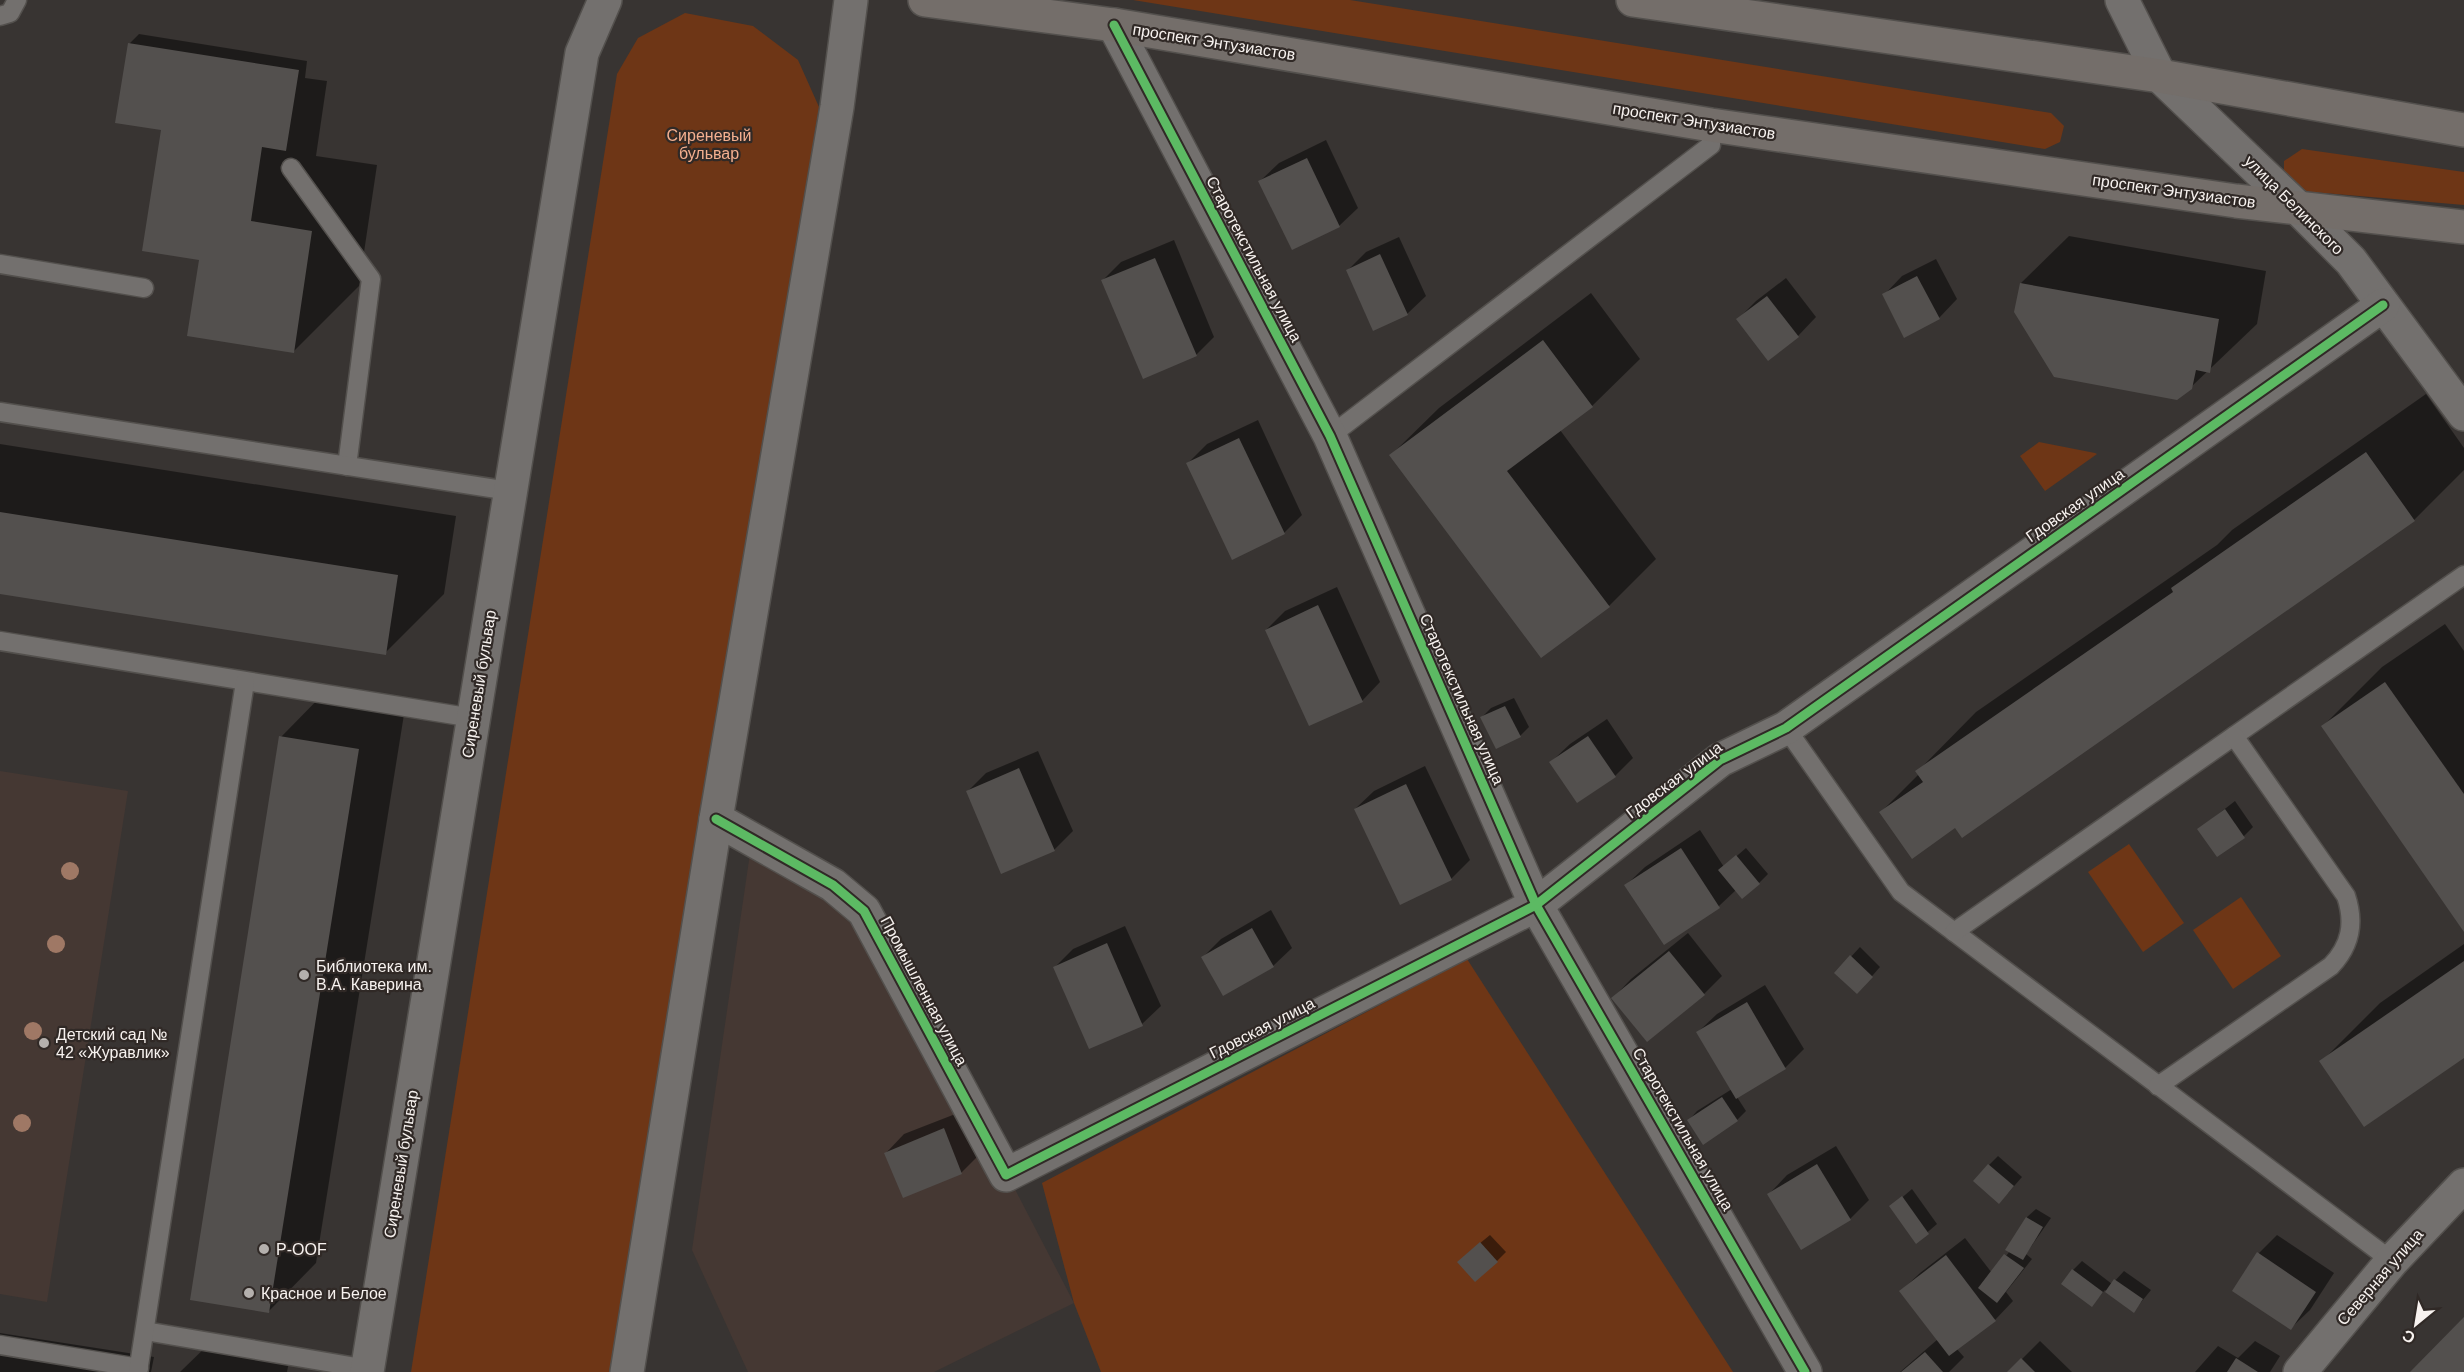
<svg xmlns="http://www.w3.org/2000/svg" width="2464" height="1372" font-family="Helvetica,sans-serif">
	<style>
		.built { fill: #453833 }
		.green { fill: #6e3616 }
		.shadow { fill: #0007 }
		.building { fill: #53504e }
		.lines { fill: none; stroke-linecap: round; stroke-linejoin: round }
		.service-casing { stroke: #53504d; stroke-width: 21 }
		.minor-casing { stroke: #53504d; stroke-width: 36 }
		.secondary-casing { stroke: #53504d; stroke-width: 36 }
		.service { stroke: #73706e; stroke-width: 18 }
		.minor { stroke: #73706e; stroke-width: 33 }
		.secondary { stroke: #746e6a; stroke-width: 33 }
		.cycleway-casing { stroke: #302926; stroke-width: 13 }
		.cycleway { stroke: #5cba63; stroke-width: 9 }
		.tree { fill: #9f7865 }
		.poi-dot { fill: #b4b0ad; stroke: #302926; stroke-width: 2 }
		.labels { text-anchor: middle; dominant-baseline: central; stroke-width: 4.5; stroke-linejoin: round; paint-order: stroke }
		.street-label { font-size: 16px; fill: #f7f2ef; stroke: #302926 }
		.park-label { font-size: 16px; fill: #f4af8f; stroke: #302926 }
		.poi-label { font-size: 16px; fill: #f7f2ef; stroke: #302926; text-anchor: start }
	</style>
	<rect width="100%" height="100%" fill="#383432"/>
	<g class="built">
		<path d="M0,771L128,791L47,1302L0,1294Z"/>
		<path d="M753,833L864,898L1074,1303L934,1372H748L692,1250Z"/>
	</g>
	<g class="green">
		<path d="M1133,0H1350L2051,113L2064,126L2060,142L2045,149Z"/>
		<path d="M685,13L753,26L798,60L819,107L614,1372H411L617,74L638,38Z"/>
		<path d="M2302,149L2464,172V205L2301,191L2284,174V161Z"/>
		<path d="M2039,442L2095,453L2097,454L2045,491L2020,456Z"/>
		<path d="M2129,844L2184,923L2143,952L2088,872Z"/>
		<path d="M2241,897L2281,956L2233,989L2193,930Z"/>
		<path d="M1467,959L1733,1372H1101L1074,1303L1042,1183Z"/>
	</g>
	<g class="shadow">
		<path d="M139,34L307,61L305,78L327,81L316,156L377,165L359,286L293,352L201,259L163,129L130,43Z"/>
		<path d="M1326,140L1358,208L1339,226L1260,181L1279,163Z"/>
		<path d="M2069,236L2266,271L2257,324L2191,387L2021,283Z"/>
		<path d="M1399,237L1426,296L1407,314L1348,270L1366,252Z"/>
		<path d="M1174,240L1214,337L1196,355L1103,280L1121,262Z"/>
		<path d="M1936,259L1957,299L1939,318L1884,295L1902,276Z"/>
		<path d="M1786,278L1816,317L1798,336L1768,359L1738,319L1756,301Z"/>
		<path d="M1591,293L1640,359L1592,406L1560,430L1656,559L1609,606L1391,455L1439,408Z"/>
		<path d="M2426,394L2464,448V470L2414,520L1956,826L1881,812L1919,774L1917,772L1976,712L2217,545L2232,530Z"/>
		<path d="M1258,420L1302,515L1284,533L1188,463L1207,444Z"/>
		<path d="M0,444L456,516L444,594L385,653L0,592Z"/>
		<path d="M1337,587L1380,682L1362,701L1266,630L1285,611Z"/>
		<path d="M2445,624L2464,651V929L2323,726L2382,667Z"/>
		<path d="M328,689L406,702L316,1263L269,1311L281,737Z"/>
		<path d="M1514,698L1529,727L1520,736L1482,717L1491,708Z"/>
		<path d="M1607,719L1633,758L1615,776L1551,762L1570,744Z"/>
		<path d="M1038,751L1073,831L1054,850L967,792L986,773Z"/>
		<path d="M1425,766L1470,860L1451,879L1400,903L1355,809L1374,791Z"/>
		<path d="M2235,801L2253,827L2244,836L2199,829Z"/>
		<path d="M1700,830L1724,867L1746,848L1768,874L1759,883L1736,890L1719,906L1664,943L1626,885L1645,867Z"/>
		<path d="M1271,910L1292,948L1273,966L1203,957L1221,939Z"/>
		<path d="M1125,926L1161,1006L1142,1024L1055,967L1073,949Z"/>
		<path d="M1688,933L1722,976L1704,994L1613,998L1631,979Z"/>
		<path d="M2464,944V1056L2321,1062L2380,1003Z"/>
		<path d="M1860,947L1880,967L1866,983L1836,973Z"/>
		<path d="M1765,985L1804,1049L1785,1068L1737,1097L1746,1111L1737,1120L1703,1143L1689,1120L1697,1111L1732,1089L1698,1032L1717,1014Z"/>
		<path d="M963,1111L980,1154L961,1173L886,1153L904,1134Z"/>
		<path d="M1836,1146L1869,1200L1850,1219L1769,1194L1787,1175Z"/>
		<path d="M1998,1156L2022,1177L2008,1193L1989,1165Z"/>
		<path d="M1912,1189L1937,1224L1916,1242L1891,1207Z"/>
		<path d="M2036,1209L2051,1218L2026,1254L2032,1259L2006,1292L2013,1301L1995,1320L1956,1348L1964,1357L1949,1372H1900L1938,1339L1901,1291L1920,1273L1965,1238L1992,1273L2010,1251L2007,1249L2027,1217Z"/>
		<path d="M1490,1235L1506,1252L1497,1261L1468,1253Z"/>
		<path d="M2277,1235L2334,1273L2310,1310L2291,1328L2259,1253Z"/>
		<path d="M2082,1261L2112,1284L2124,1271L2151,1290L2134,1311L2105,1290L2092,1305L2073,1270Z"/>
		<path d="M0,1333L154,1357L151,1372H0Z"/>
		<path d="M214,1339L291,1351L287,1372H180Z"/>
		<path d="M2040,1341L2072,1372H2009Z"/>
		<path d="M2255,1341L2280,1356L2270,1372H2195L2218,1346L2238,1358Z"/>
	</g>
	<g class="building">
		<path d="M128,43L299,70L286,151L262,147L251,221L312,231L294,353L187,336L199,260L142,251L161,130L115,123Z"/>
		<path d="M1307,158L1340,227L1292,250L1258,181Z"/>
		<path d="M1380,254L1408,315L1373,331L1346,270Z"/>
		<path d="M1155,258L1197,356L1143,379L1101,280Z"/>
		<path d="M1917,276L1940,319L1904,338L1882,294Z"/>
		<path d="M2020,283L2219,319L2210,373L2196,370L2192,389L2177,400L2054,377L2014,312Z"/>
		<path d="M1767,296L1799,337L1768,361L1736,319Z"/>
		<path d="M1543,340L1593,407L1507,471L1610,607L1541,658L1389,455Z"/>
		<path d="M1239,438L1285,534L1232,560L1186,463Z"/>
		<path d="M2366,452L2415,521L1962,838L1955,828L1912,859L1879,812L1923,782L1915,771L2173,592L2171,588Z"/>
		<path d="M0,512L398,575L386,655L0,594Z"/>
		<path d="M1318,605L1363,702L1309,726L1265,630Z"/>
		<path d="M2385,682L2464,794V932L2321,726Z"/>
		<path d="M1505,706L1521,737L1496,749L1480,717Z"/>
		<path d="M279,736L359,749L269,1313L190,1300Z"/>
		<path d="M1588,736L1616,777L1577,803L1549,762Z"/>
		<path d="M1019,768L1055,851L1001,874L966,791Z"/>
		<path d="M1406,784L1452,880L1400,905L1354,809Z"/>
		<path d="M2225,809L2245,838L2217,857L2197,829Z"/>
		<path d="M1681,848L1720,908L1664,945L1624,885Z"/>
		<path d="M1736,855L1760,884L1742,899L1718,870Z"/>
		<path d="M1252,928L1274,967L1223,996L1201,957Z"/>
		<path d="M1107,943L1143,1026L1089,1049L1053,967Z"/>
		<path d="M1669,951L1705,995L1647,1042L1611,998Z"/>
		<path d="M1850,955L1873,977L1857,994L1834,973Z"/>
		<path d="M2464,961V1058L2364,1127L2319,1061Z"/>
		<path d="M1747,1002L1786,1069L1736,1099L1696,1032Z"/>
		<path d="M1722,1097L1738,1121L1703,1145L1687,1120Z"/>
		<path d="M944,1128L962,1174L903,1198L884,1153Z"/>
		<path d="M1817,1164L1851,1220L1801,1250L1767,1194Z"/>
		<path d="M1988,1164L2014,1186L1999,1204L1973,1181Z"/>
		<path d="M1902,1196L1929,1234L1916,1244L1889,1206Z"/>
		<path d="M2026,1217L2043,1227L2023,1260L2005,1250Z"/>
		<path d="M1480,1242L1498,1262L1475,1282L1457,1262Z"/>
		<path d="M2257,1252L2316,1292L2291,1330L2232,1291Z"/>
		<path d="M2004,1254L2024,1268L1997,1303L1978,1288Z"/>
		<path d="M1946,1255L1996,1321L1949,1356L1899,1291Z"/>
		<path d="M2072,1269L2103,1292L2092,1307L2061,1284Z"/>
		<path d="M2114,1279L2143,1299L2134,1313L2105,1292Z"/>
		<path d="M2464,1317V1372H2410Z"/>
		<path d="M1925,1352L1943,1372H1901Z"/>
		<path d="M2021,1358L2035,1372H2007Z"/>
		<path d="M2236,1358L2258,1372H2227Z"/>
	</g>
	<g class="lines">
		<g class="service-casing">
			<g id="service">
				<path d="M0,16L10,13L17,0"/>
				<path d="M291,168L371,279L347,466"/>
				<path d="M0,264L144,288"/>
				<path d="M0,412L510,491"/>
				<path d="M1330,436L1711,145V125"/>
				<path d="M0,641L473,718"/>
				<path d="M1786,728L1901,892L2392,1261"/>
				<path d="M1954,932L2464,575"/>
				<path d="M2158,1086L2331,966C2351,945 2355,923 2346,896L2234,736"/>
				<path d="M145,1331L368,1369"/>
				<path d="M0,1345L139,1368"/>
				<path d="M138,1372L245,682"/>
			</g>
		</g>
		<g class="minor-casing">
			<g id="minor">
				<path d="M2122,0L2160,76L2297,207L2351,261L2464,414"/>
				<path d="M1114,25L1330,436L1536,905L1805,1372"/>
				<path d="M716,819L833,885L864,911L1006,1175L1536,905L1720,760L1786,728L2383,305"/>
				<path d="M367,1372L582,53L605,0"/>
				<path d="M627,1372L716,819L837,107L851,0"/>
				<path d="M2300,1372L2392,1261L2464,1185"/>
			</g>
		</g>
		<g class="secondary-casing">
			<g id="secondary">
				<path d="M925,0L1114,25L1711,125L2236,201L2464,227"/>
				<path d="M1633,0L2160,76L2464,130"/>
			</g>
		</g>
		<use href="#service" class="service"/>
		<use href="#minor" class="minor"/>
		<use href="#secondary" class="secondary"/>
		<g class="cycleway-casing">
			<g id="cycleway">
				<path d="M1114,25L1330,436L1536,905L1805,1372"/>
				<path d="M716,819L833,885L864,911L1006,1175L1536,905L1720,760L1786,728L2383,305"/>
			</g>
		</g>
		<use href="#cycleway" class="cycleway"/>
	</g>
	<g class="tree">
		<circle cx="70" cy="871" r="9"/>
		<circle cx="56" cy="944" r="9"/>
		<circle cx="33" cy="1031" r="9"/>
		<circle cx="22" cy="1123" r="9"/>
	</g>
	<g class="poi-dot">
		<circle cx="304" cy="975" r="6"/>
		<circle cx="44" cy="1043" r="6"/>
		<circle cx="264" cy="1249" r="6"/>
		<circle cx="249" cy="1293" r="6"/>
	</g>
	<g class="labels">
		<g class="street-label">
			<text transform="translate(1214 42) rotate(9)">проспект Энтузиастов</text>
			<text transform="translate(1694 121) rotate(9)">проспект Энтузиастов</text>
			<text transform="translate(2174 191) rotate(8)">проспект Энтузиастов</text>
			<text transform="translate(2294 205) rotate(45)">улица Белинского</text>
			<text transform="translate(1254 259) rotate(62)">Старотекстильная улица</text>
			<text transform="translate(2075 505) rotate(-35)">Гдовская улица</text>
			<text transform="translate(479 684) rotate(-81)">Сиреневый бульвар</text>
			<text transform="translate(1462 699) rotate(66)">Старотекстильная улица</text>
			<text transform="translate(1674 780) rotate(-37)">Гдовская улица</text>
			<text transform="translate(924 991) rotate(62)">Промышленная улица</text>
			<text transform="translate(1262 1028) rotate(-27)">Гдовская улица</text>
			<text transform="translate(1683 1129) rotate(60)">Старотекстильная улица</text>
			<text transform="translate(401 1164) rotate(-81)">Сиреневый бульвар</text>
			<text transform="translate(2380 1277) rotate(-49)">Северная улица</text>
		</g>
		<g class="park-label">
			<text x="709" y="135">Сиреневый<tspan x="709" dy="18">бульвар</tspan></text>
		</g>
		<g class="poi-label">
			<text x="316" y="966">Библиотека им.<tspan x="316" dy="18">В.А. Каверина</tspan></text>
			<text x="56" y="1034">Детский сад №<tspan x="56" dy="18">42 «Журавлик»</tspan></text>
			<text x="276" y="1249">P-OOF</text>
			<text x="261" y="1293">Красное и Белое</text>
		</g>
	</g>
	<g transform="translate(2416 1324) rotate(210)" stroke="#302926" stroke-width="4.5" paint-order="stroke">
	<path d="M0-4.5L10 22L0 15L-10 22Z" fill="#f7f2ef"/>
	<text y="-9" font-size="16" font-weight="bold" text-anchor="middle" fill="#f7f2ef">С</text>
	</g>
</svg>
